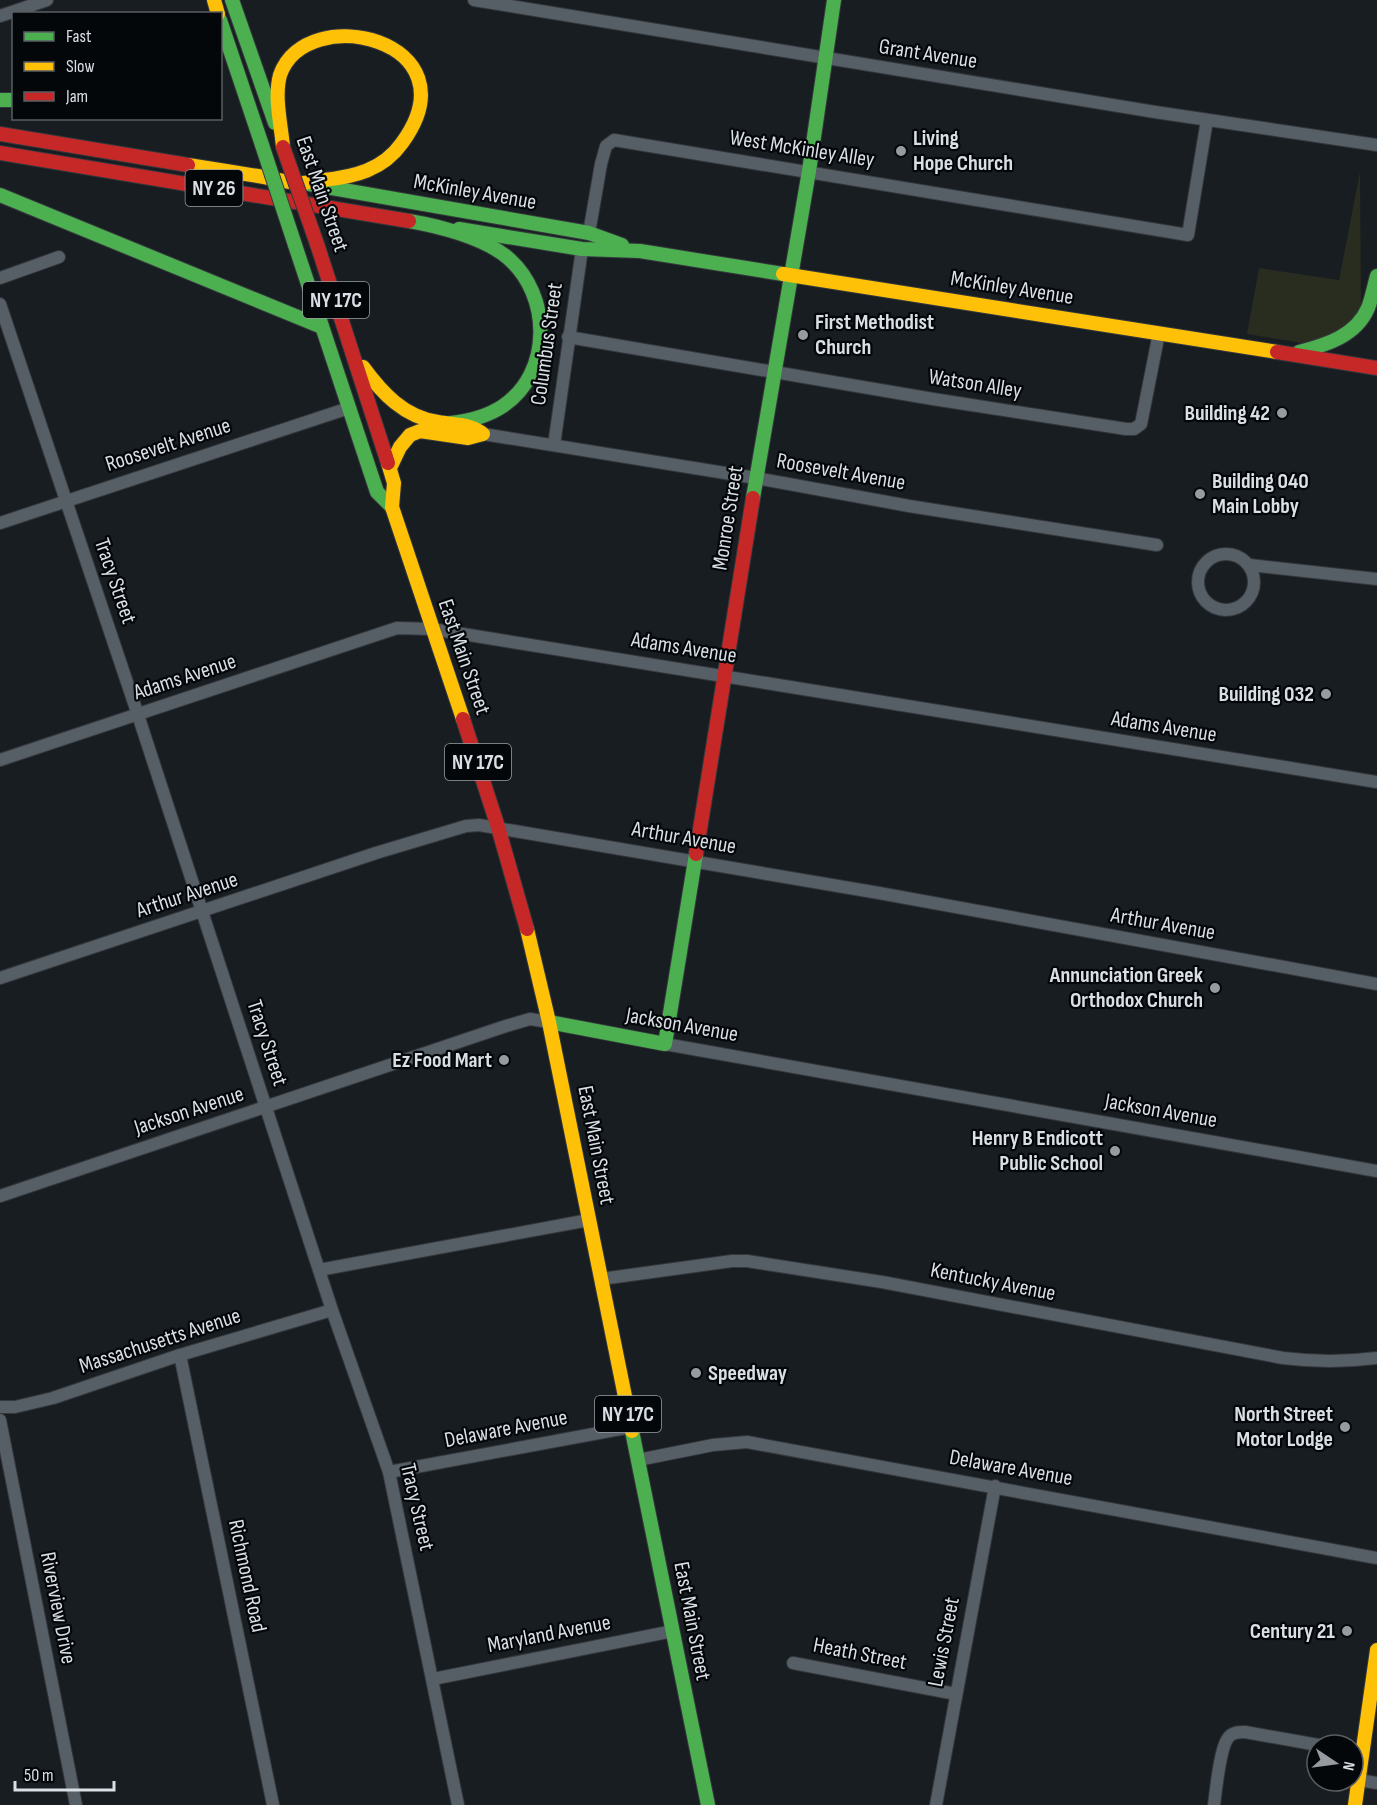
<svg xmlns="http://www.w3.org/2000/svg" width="1377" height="1805" font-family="'Sofia Sans Condensed',sans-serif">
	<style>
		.green { fill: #292d1f }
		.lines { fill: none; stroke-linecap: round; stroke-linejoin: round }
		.street-casing { stroke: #34383c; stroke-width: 14 }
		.fast-casing { stroke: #34383c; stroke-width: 16 }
		.slow-casing { stroke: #34383c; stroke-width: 16 }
		.jam-casing { stroke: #34383c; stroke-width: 16 }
		.street { stroke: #565e66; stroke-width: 12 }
		.fast { stroke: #4caf50; stroke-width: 14 }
		.slow { stroke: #ffc107; stroke-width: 14 }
		.jam { stroke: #c62828; stroke-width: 14 }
		.fast-bridge-casing { stroke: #34383c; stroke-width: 16; stroke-linecap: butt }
		.jam-bridge-casing { stroke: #34383c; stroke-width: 16; stroke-linecap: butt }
		.fast-bridge { stroke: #4caf50; stroke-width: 14 }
		.jam-bridge { stroke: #c62828; stroke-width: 14 }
		.poi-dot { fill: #959ba1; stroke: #04070a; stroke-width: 2 }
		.labels { text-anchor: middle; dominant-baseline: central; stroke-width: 4.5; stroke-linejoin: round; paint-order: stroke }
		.shield { fill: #04070a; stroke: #999ea3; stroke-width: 1.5 }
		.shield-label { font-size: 21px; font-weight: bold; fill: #d9dfe5 }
		.street-label { font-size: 22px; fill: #d9dfe5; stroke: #04070a }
		.poi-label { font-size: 22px; font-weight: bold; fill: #d9dfe5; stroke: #04070a; text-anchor: end }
	</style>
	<rect width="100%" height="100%" fill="#181d22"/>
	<path class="green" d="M1360,172L1361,310L1357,324L1320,346L1247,334L1259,268L1339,280Z"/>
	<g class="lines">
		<g class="street-casing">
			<g id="street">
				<path d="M474,0L1155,112L1377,145"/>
				<path d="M0,16L47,0"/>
				<path d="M589,233L601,164L606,146L614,140L1188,235L1207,120"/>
				<path d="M0,278L59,257"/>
				<path d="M0,304L138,715L332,1310L389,1472L458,1805"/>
				<path d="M568,337L933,399L1126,429H1134L1141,424L1159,333"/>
				<path d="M483,434L756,478L909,506L1157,545"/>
				<path d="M554,445L582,249"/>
				<path d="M0,523L349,408"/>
				<circle cx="1226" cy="582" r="28"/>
				<path d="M1250,565L1377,579"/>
				<path d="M0,760L397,628L432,629L1377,782"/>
				<path d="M0,978L376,853L466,826L479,825L879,893L1377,984"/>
				<path d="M665,1044L1377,1171"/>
				<path d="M0,1196L506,1026L530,1019L549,1022"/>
				<path d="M319,1270L589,1220"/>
				<path d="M601,1279L732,1261H747L882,1282L1283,1358C1315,1362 1345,1362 1377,1358"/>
				<path d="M180,1355L273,1805"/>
				<path d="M0,1407H15L53,1398L180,1355L332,1310"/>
				<path d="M0,1420L76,1805"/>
				<path d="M638,1460L713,1445L747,1442L1377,1558"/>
				<path d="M389,1472L631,1427"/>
				<path d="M793,1663L956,1694"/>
				<path d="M433,1679L673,1631"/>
				<path d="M1359,1780L1377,1783"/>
				<path d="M936,1805L995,1486"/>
				<path d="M1214,1805C1216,1790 1220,1748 1228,1738C1232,1732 1239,1732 1245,1732L1318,1745"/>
			</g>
		</g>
		<g class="fast-casing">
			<g id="fast">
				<path d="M232,0L275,123"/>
				<path d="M220,20L262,145"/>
				<path d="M0,100H14"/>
				<path d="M309,184L589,233L622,245"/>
				<path d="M0,195L322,327"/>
				<path d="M409,221C439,226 485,238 508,258C551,295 553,372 503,406C488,416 469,421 451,423"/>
				<path d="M459,229L582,249L640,251L783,274"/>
				<path d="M295,245L377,492L392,507"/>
				<path d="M1299,352C1326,345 1356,336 1368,308C1372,298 1374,286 1377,276"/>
				<path d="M753,498L809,171L834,0"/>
				<path d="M549,1022L665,1044L696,854"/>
				<path d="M632,1431L708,1805"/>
			</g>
		</g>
		<g class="slow-casing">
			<g id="slow">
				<path d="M214,0L218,14"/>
				<path d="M188,165C213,169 239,173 264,177C276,179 288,183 300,183C307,183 315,181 323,180C354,177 383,170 402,143C477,40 306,0 280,75C274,97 281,124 283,147"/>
				<path d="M783,274L1277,352"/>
				<path d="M363,367C382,393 404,417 438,422C454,425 469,423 483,434L468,438L420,431L410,435L400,447L390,468"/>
				<path d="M388,463L394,483L392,507L463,719"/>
				<path d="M527,929L549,1022L632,1431"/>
				<path d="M1355,1805L1377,1650"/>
			</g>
		</g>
		<g class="jam-casing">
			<g id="jam">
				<path d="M0,134L188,165"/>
				<path d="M0,153L409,221"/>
				<path d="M317,244L388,463"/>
				<path d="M1277,352L1377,368"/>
				<path d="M463,719L498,827L527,929"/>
				<path d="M696,854L753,498"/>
			</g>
		</g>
		<use href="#street" class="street"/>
		<use href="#fast" class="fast"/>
		<use href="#slow" class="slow"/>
		<use href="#jam" class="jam"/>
		<g class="fast-bridge-casing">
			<path id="fast-bridge" d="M262,145L295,245"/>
		</g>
		<g class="jam-bridge-casing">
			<path id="jam-bridge" d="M283,147L317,244"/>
		</g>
		<use href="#fast-bridge" class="fast-bridge"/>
		<use href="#jam-bridge" class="jam-bridge"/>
	</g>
	<g class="poi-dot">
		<circle cx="901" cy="151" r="6"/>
		<circle cx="803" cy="335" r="6"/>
		<circle cx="1282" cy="413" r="6"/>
		<circle cx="1200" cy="494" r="6"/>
		<circle cx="1326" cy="694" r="6"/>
		<circle cx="1215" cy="988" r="6"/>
		<circle cx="504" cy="1060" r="6"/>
		<circle cx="1115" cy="1151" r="6"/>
		<circle cx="696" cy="1373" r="6"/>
		<circle cx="1345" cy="1427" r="6"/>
		<circle cx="1347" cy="1631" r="6"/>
	</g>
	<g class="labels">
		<g class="shield">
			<rect x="185.5" y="170" width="57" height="36" rx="4.5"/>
			<rect x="303" y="282" width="66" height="36" rx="4.5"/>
			<rect x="445" y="744" width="66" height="36" rx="4.5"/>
			<rect x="595" y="1396" width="66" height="36" rx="4.5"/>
		</g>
		<g class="shield-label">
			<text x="214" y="188">NY 26</text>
			<text x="336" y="300">NY 17C</text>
			<text x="478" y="762">NY 17C</text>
			<text x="628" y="1414">NY 17C</text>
		</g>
		<g class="street-label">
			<text transform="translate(928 54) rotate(9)">Grant Avenue</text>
			<text transform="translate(802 149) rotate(9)">West McKinley Alley</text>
			<text transform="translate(475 192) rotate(10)">McKinley Avenue</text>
			<text transform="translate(322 194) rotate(71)">East Main Street</text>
			<text transform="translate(1012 288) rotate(9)">McKinley Avenue</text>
			<text transform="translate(547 344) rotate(-82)">Columbus Street</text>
			<text transform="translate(975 384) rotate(9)">Watson Alley</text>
			<text transform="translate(168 445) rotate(-18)">Roosevelt Avenue</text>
			<text transform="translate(841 472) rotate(10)">Roosevelt Avenue</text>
			<text transform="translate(728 518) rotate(-81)">Monroe Street</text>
			<text transform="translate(115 581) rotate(71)">Tracy Street</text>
			<text transform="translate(684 648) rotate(9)">Adams Avenue</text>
			<text transform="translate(464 657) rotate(71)">East Main Street</text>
			<text transform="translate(185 677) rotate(-18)">Adams Avenue</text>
			<text transform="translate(1164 727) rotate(9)">Adams Avenue</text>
			<text transform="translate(684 838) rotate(10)">Arthur Avenue</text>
			<text transform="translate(187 895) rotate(-18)">Arthur Avenue</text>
			<text transform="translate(1163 924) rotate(10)">Arthur Avenue</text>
			<text transform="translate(682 1025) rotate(10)">Jackson Avenue</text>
			<text transform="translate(267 1043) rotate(72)">Tracy Street</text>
			<text transform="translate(189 1111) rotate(-18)">Jackson Avenue</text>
			<text transform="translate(1161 1111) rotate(10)">Jackson Avenue</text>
			<text transform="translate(596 1145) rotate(79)">East Main Street</text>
			<text transform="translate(993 1282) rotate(11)">Kentucky Avenue</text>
			<text transform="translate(160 1341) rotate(-18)">Massachusetts Avenue</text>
			<text transform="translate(506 1429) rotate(-11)">Delaware Avenue</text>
			<text transform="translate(1011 1468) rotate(10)">Delaware Avenue</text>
			<text transform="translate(417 1507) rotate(77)">Tracy Street</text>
			<text transform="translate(247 1576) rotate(78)">Richmond Road</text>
			<text transform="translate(58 1608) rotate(79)">Riverview Drive</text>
			<text transform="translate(692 1621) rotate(79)">East Main Street</text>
			<text transform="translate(549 1634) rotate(-11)">Maryland Avenue</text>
			<text transform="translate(944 1642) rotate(-79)">Lewis Street</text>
			<text transform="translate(860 1654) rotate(11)">Heath Street</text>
		</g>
		<g class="poi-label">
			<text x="913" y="138" text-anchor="start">Living<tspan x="913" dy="25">Hope Church</tspan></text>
			<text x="815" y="322" text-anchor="start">First Methodist<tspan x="815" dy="25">Church</tspan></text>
			<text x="1270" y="413">Building 42</text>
			<text x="1212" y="481" text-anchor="start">Building 040<tspan x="1212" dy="25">Main Lobby</tspan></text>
			<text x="1314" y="694">Building 032</text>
			<text x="1203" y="975">Annunciation Greek<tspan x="1203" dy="25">Orthodox Church</tspan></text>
			<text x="492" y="1060">Ez Food Mart</text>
			<text x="1103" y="1138">Henry B Endicott<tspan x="1103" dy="25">Public School</tspan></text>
			<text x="708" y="1373" text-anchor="start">Speedway</text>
			<text x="1333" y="1414">North Street<tspan x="1333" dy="25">Motor Lodge</tspan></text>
			<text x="1335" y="1631">Century 21</text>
		</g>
	</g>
	<rect x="12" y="12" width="210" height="108" fill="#04070a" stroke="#595d62" stroke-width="1.5"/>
	<rect x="24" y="32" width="30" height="9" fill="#4caf50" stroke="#595d62" stroke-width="1.5"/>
	<text x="66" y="42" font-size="18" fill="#d9dfe5">Fast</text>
	<rect x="24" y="62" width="30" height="9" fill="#ffc107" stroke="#595d62" stroke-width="1.5"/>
	<text x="66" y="72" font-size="18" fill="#d9dfe5">Slow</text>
	<rect x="24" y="92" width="30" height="9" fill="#c62828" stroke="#595d62" stroke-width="1.5"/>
	<text x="66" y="102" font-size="18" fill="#d9dfe5">Jam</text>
	<g transform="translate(1335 1763) rotate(103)"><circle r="28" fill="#04070a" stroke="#595d62" stroke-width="1.5"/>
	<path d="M0-4.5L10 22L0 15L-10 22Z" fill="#959ba1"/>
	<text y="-9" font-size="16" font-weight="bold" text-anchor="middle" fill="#d9dfe5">N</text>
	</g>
	<path d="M15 1781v9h99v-9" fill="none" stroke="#d9dfe5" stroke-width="3"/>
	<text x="24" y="1781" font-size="18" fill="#d9dfe5" stroke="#04070a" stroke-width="4.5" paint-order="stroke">50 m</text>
</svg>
